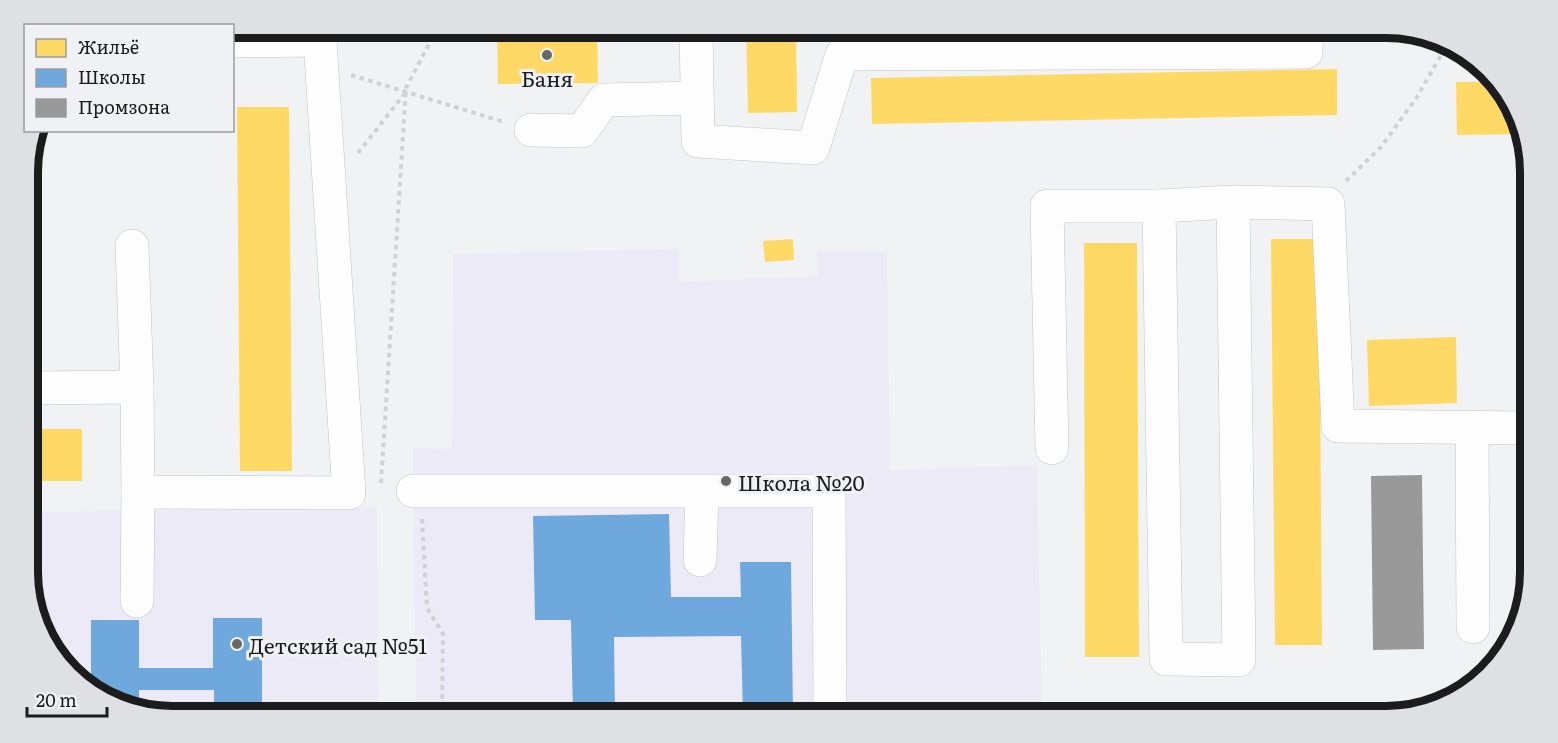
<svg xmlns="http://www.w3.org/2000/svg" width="1558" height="743" font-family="Literata,serif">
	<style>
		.education { fill: #edeaf7 }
		.homes { fill: #ffd966 }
		.schools { fill: #6fa8dc }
		.industry { fill: #999 }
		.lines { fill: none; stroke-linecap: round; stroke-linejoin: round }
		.minor-casing { stroke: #c3c4c5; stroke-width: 34 }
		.path { stroke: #d1d1d1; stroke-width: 4; stroke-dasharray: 4.5 4.5; stroke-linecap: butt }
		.minor { stroke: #fdfdfd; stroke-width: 33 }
		.poi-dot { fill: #676768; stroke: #f0f1f5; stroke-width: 2 }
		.labels { text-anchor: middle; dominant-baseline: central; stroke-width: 6; stroke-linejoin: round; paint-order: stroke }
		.poi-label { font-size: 21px; fill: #1c1c1d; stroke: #f0f1f5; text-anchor: start }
		.rim { fill: none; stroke: #1c1c1d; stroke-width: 8 }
	</style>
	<rect width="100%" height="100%" fill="#f1f2f4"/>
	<g class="education">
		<path d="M679,249L678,282L818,276L817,251L887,252L890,470L1037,465L1042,716H416L413,448L452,449L453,254Z"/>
		<path d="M377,507L378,716H171L116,705L57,660L28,591V512Z"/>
	</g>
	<g class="homes">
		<path d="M497,27H597L598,83L498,84Z"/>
		<path d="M746,27H796L797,112L748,113Z"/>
		<path d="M1343,27H1389V31L1344,32Z"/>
		<path d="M1337,69V115L872,124L871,78Z"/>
		<path d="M1456,82H1499L1501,84L1522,134L1457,135Z"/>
		<path d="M237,107H289L292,471H240Z"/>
		<path d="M793,239L794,260L765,262L763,241Z"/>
		<path d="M1271,239H1319L1322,645H1275Z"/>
		<path d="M1084,243H1137L1139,657H1085Z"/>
		<path d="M1456,337L1457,403L1369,406L1367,340Z"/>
		<rect x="28" y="429" width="54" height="52"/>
		<path d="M1531,471V572L1522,619H1520L1516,472Z"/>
	</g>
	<g class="schools">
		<path d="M669,514L671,597H741L740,562H791L793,716H743L741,636L614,637L615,716H573L571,620H535L533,516Z"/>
		<path d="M213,618H262V716H214V690H139V709L116,705L91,686V620H139V668H213Z"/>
	</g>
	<path class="industry" d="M1422,475L1424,649L1373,650L1371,476Z"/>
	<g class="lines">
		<g class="minor-casing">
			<g id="minor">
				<path d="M696,27L698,141L813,148L842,54L1306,52L1307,27"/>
				<path d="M531,130L582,131L604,100L697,98"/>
				<path d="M1233,202L1239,660L1166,659L1159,206L1233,202L1328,204L1338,426L1531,428"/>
				<path d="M132,246L137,387"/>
				<path d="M28,388L137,387L138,492L349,493L320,40L232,41"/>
				<path d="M1472,427L1473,627"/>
				<path d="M1052,448L1047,206H1159"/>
				<path d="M413,491H829L830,716"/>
				<path d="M700,560L702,492"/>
				<path d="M137,601L138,492"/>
			</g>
		</g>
		<g class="path">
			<path d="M656,27L665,42"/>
			<path d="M351,75L504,122"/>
			<path d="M358,153L406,92V88L438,27"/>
			<path d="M1346,181L1381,147L1417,97L1448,43"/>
			<path d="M381,483L406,88"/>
			<path d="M422,519L427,608L443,634L442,716"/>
		</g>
		<use href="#minor" class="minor"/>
	</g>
	<g class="poi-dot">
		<circle cx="547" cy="55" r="6"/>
		<circle cx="726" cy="481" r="6"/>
		<circle cx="237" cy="644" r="6"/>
	</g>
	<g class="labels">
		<g class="poi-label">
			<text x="547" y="77" text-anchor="middle">Баня</text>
			<text x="738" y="481">Школа №20</text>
			<text x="249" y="644">Детский сад №51</text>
		</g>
	</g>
	<path d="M0 0H1558V743H0ZM172 38H1386A134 134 0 0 1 1520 172V572A134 134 0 0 1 1386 706H172A134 134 0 0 1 38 572V172A134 134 0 0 1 172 38Z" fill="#dfe0e4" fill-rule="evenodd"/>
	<path class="rim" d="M172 38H1386A134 134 0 0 1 1520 172V572A134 134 0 0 1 1386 706H172A134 134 0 0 1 38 572V172A134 134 0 0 1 172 38Z"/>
	<rect x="24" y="24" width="210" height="108" fill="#f0f1f5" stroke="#9b9c9f" stroke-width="1.5"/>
	<rect x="36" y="39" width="30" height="18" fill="#ffd966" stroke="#9b9c9f" stroke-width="1.5"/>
	<text x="78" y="54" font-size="18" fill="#1c1c1d">Жильё</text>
	<rect x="36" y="69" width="30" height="18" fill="#6fa8dc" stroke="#9b9c9f" stroke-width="1.5"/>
	<text x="78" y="84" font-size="18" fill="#1c1c1d">Школы</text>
	<rect x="36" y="99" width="30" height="18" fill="#999999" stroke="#9b9c9f" stroke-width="1.5"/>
	<text x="78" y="114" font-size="18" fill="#1c1c1d">Промзона</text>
	<path d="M27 707v9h80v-9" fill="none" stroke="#1c1c1d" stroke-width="3"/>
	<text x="36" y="707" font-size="18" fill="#1c1c1d" stroke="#f0f1f5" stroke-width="4.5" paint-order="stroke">20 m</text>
</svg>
